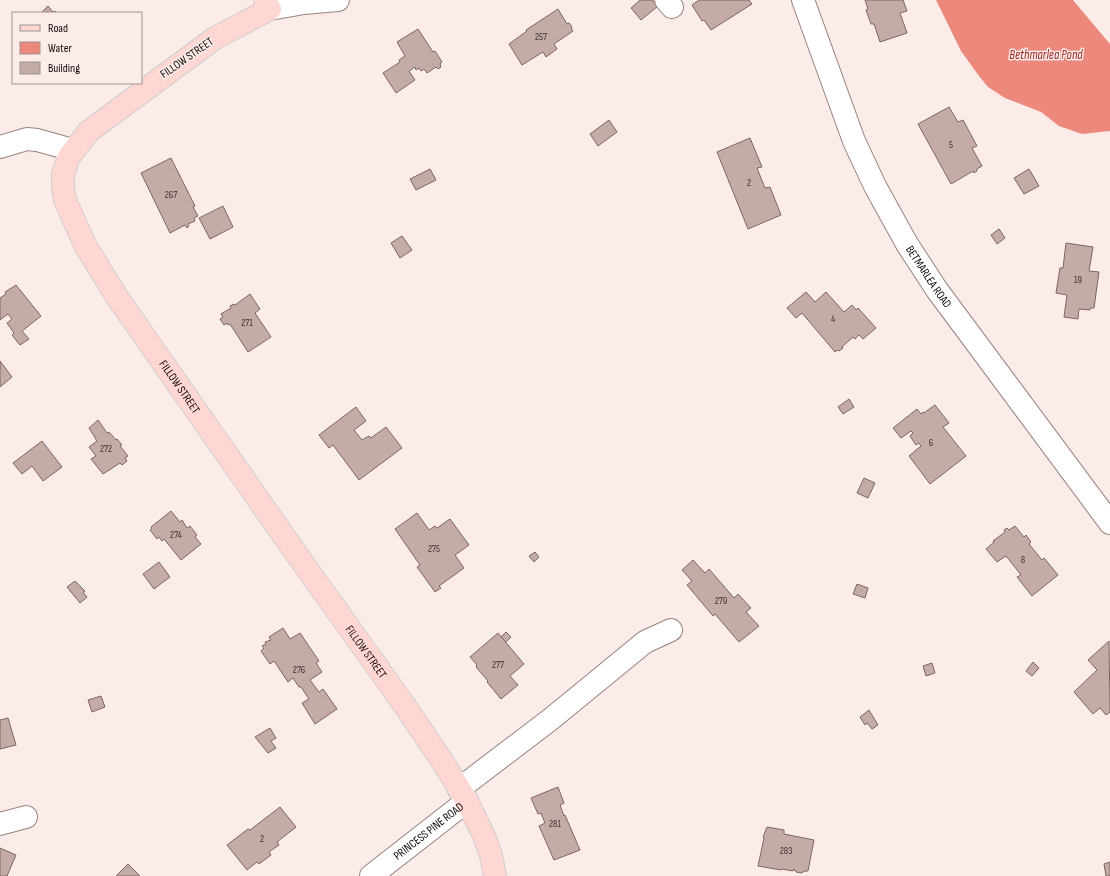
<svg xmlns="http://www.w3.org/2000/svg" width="1110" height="876" font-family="'Sofia Sans Condensed',sans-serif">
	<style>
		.water { fill: #ec897c }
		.building { fill: #c3aba7; stroke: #7c6663 }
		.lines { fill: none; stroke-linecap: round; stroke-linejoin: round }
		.minor-casing { stroke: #99827e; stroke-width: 24 }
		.major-casing { stroke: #d0cece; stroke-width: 24 }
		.minor { stroke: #fff; stroke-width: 22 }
		.major { stroke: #fed7d2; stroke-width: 22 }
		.labels { text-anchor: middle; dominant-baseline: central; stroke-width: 3; stroke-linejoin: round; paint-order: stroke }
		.number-label { font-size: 10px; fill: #3e3230 }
		.street-label { font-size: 12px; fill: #120a09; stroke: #fbecea }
		.water-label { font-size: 13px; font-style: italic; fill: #99241e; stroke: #fbecea }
	</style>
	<rect width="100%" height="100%" fill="#fbecea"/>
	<path class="water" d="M936,0H1073L1110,44V131L1082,134L1059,126L1041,112L1005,98L988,87L979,76L961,51Z"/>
	<g class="building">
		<path d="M640,0H652L658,6L641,20L631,8Z"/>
		<path d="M699,0H749L752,4L711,30L704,20L702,21L692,5Z"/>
		<path d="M865,0H903L907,11L900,13L907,33L880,42L874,24H871L866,10L868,9Z"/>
		<path d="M48,6L53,12L55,11L57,13H41Z"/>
		<path d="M558,9L567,24L569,23L572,27L571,28L573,31L554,44L557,49L546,57L543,52L522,65L509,44L527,31L526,30Z"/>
		<path d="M418,29L433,52L435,51L442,62L440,64L441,67L438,69L436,67L427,73L424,69L421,71L419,68L416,70L415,67L409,71L415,80L396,93L383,73L400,62L399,60L405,56L397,42Z"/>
		<path d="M949,107L958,122L963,120L977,146L972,148L982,166L977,169V171L974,173L973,171L951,184L918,124Z"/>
		<path d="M609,120L617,132L598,146L590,134Z"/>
		<path d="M750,138L762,167L757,168L765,188L770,187L781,215L748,229L717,152Z"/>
		<path d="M171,158L195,206L193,207L198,216L194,218L195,221L188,224L189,226L187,228L185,225L170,233L141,173Z"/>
		<path d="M430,169L436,180L416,190L410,179Z"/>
		<path d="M1029,169L1039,186L1024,194L1014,178Z"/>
		<path d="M223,206L233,227L210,239L199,218Z"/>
		<path d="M999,229L1005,238L997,244L991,235Z"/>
		<path d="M402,236L412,250L400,258L391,243Z"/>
		<path d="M1066,243L1093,247L1089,271L1099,272L1094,308H1090V310L1079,309L1078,319L1064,317L1067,295L1056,293L1060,268H1063Z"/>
		<path d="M16,285L41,316L22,331L29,339L20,345L12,335L14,333L7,323L12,319L8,314L0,320V298L6,294L5,292Z"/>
		<path d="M806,292L815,302L826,292L844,312L852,305L856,310L858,308L876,328L863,339L859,335L855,339L853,337L842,347L843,348L839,351L837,350L835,352L802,313L796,318L787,308Z"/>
		<path d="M250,294L260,309L255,313L271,337L248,352L230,324L228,325L227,323L224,325L220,319L223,317L221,314L231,308L230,306L234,304L235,305Z"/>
		<path d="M0,361L12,377L0,387Z"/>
		<path d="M849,399L854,407L843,414L838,407Z"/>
		<path d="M935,405L949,423L943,427L966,456L930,484L909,456L921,446L919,443L916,445L910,436L913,433L911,431L901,438L893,428L917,409L921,414L923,412L924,413Z"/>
		<path d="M356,407L366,421L354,430L362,440L369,436L371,438L386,427L402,448L359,480L333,445L329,448L319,435Z"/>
		<path d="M98,420L107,433L109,432L116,440L117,439L122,445L120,446L128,456L125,458L127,461L122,465L120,463L103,474L91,459L96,456L89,447L97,441L89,428Z"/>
		<path d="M42,441L62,467L43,481L32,466L22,474L13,463Z"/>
		<path d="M864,478L875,483L868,498L857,493Z"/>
		<path d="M171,511L180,522L182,520L187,528L190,526L197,535L195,537L201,544L181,560L164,539L162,541L159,537L157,539L150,530L152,528L151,527Z"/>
		<path d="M417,513L429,530L435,526L437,528L450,519L469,545L455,555L464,568L439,586L441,588L435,592L417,567L420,565L395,529Z"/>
		<path d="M1015,526L1024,537L1026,535L1031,542L1029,544L1042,560L1044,558L1058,575L1032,596L1017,577L1021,575L1006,556L997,562L986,549L994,542L993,541L1005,532L1004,530L1007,528L1009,530Z"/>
		<path d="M535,552L539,557L534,562L529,556Z"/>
		<path d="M693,560L705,573L709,569L734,598L738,594L751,608L746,612L759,626L739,642L715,614L713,616L687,585L692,581L682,570Z"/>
		<path d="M159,562L170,577L154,589L143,574Z"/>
		<path d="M75,581L85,591L83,592L87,597L80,603L67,587Z"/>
		<path d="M857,584L868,588L865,598L853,594Z"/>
		<path d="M283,628L290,639L300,633L319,661L316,663L322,672L310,680L319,692L323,689L337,709L315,724L302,703L309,699L301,687H299L293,678L288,682L274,661L270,664L261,651L264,648L262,646L266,644L265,642L271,640L269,637Z"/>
		<path d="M506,632L511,637L506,642L501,637Z"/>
		<path d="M498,633L524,664L510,676L518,685L501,699L487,682L488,681L476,667L477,665L470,657Z"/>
		<path d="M1109,641L1110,712L1106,715L1100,708L1093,714L1074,692L1097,670L1088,660Z"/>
		<path d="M1033,662L1039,668L1032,676L1026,671Z"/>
		<path d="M932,663L935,673L926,676L923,666Z"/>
		<path d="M101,696L105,707L92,712L88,700Z"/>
		<path d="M869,710L878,725L872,729L867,723L865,725L860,717Z"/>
		<path d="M8,718L16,745L0,749V720Z"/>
		<path d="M270,728L276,738L271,741L276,748L268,753L255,737Z"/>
		<path d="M558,787L564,803L560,805L564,816L565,815L580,850L554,860L539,826L545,823L541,813L538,814L531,798Z"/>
		<path d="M280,807L296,827L277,842L279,845L269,852L271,855L259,864L257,862L247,870L227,845L248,829L250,830Z"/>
		<path d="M767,827L784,830V834L814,840L808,871H805L801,873L796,872L794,869L793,871L782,869L781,870L758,866L764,838L763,837Z"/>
		<path d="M0,848L16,855L7,876H0Z"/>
		<path d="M1110,862V876H1106L1104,864Z"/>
		<path d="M128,864L140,876H116Z"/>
	</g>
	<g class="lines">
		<g class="minor-casing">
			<g id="minor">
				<path d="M666,0L672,7"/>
				<path id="s1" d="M803,0L854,141L875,186L907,244L937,290L1110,523"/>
				<path d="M270,9L304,3L338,0"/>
				<path d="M0,147L27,139L37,140L73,150"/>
				<path d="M459,789L551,719L645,642L671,630"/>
				<path d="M0,824L26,817"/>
				<path id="s2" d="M371,876L467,801"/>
			</g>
		</g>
		<g class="major-casing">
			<g id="major">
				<path id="s3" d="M265,0L270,9L215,38L88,132L69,157L63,174V190L65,200L85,245L117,297L295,552L405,706L444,764L467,801L484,836L491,855L495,876"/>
			</g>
		</g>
		<use href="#minor" class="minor"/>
		<use href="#major" class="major"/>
	</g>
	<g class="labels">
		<g class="number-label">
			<text x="541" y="37">257</text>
			<text x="951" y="145">5</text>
			<text x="749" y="183">2</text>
			<text x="171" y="195">267</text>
			<text x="1078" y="280">19</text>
			<text x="833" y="319">4</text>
			<text x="247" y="323">271</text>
			<text x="931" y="443">6</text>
			<text x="106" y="449">272</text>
			<text x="176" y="535">274</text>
			<text x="434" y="549">275</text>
			<text x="1023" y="560">8</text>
			<text x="721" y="601">279</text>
			<text x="498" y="665">277</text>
			<text x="299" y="670">276</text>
			<text x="555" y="824">281</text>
			<text x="262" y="839">2</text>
			<text x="786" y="851">283</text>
		</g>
		<g class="street-label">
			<text transform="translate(187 58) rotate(-35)">FILLOW STREET</text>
			<text stroke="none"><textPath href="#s1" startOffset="305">BETMARLEA ROAD</textPath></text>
			<text stroke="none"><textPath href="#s3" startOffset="526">FILLOW STREET</textPath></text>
			<text stroke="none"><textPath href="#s3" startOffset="850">FILLOW STREET</textPath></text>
			<text stroke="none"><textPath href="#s2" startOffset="73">PRINCESS PINE ROAD</textPath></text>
		</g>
		<g class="water-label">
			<text x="1046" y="55">Bethmarlea Pond</text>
		</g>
	</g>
	<rect x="12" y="12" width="130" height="72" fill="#fbecea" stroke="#9e9290"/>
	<rect x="20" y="25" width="20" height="6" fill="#fed7d2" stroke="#9e9290"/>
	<text x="48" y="32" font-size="12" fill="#120a09">Road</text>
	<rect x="20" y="42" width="20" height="12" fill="#ec897c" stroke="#9e9290"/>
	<text x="48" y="52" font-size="12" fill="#120a09">Water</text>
	<rect x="20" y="62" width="20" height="12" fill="#c3aba7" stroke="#9e9290"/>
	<text x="48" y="72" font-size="12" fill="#120a09">Building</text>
</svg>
